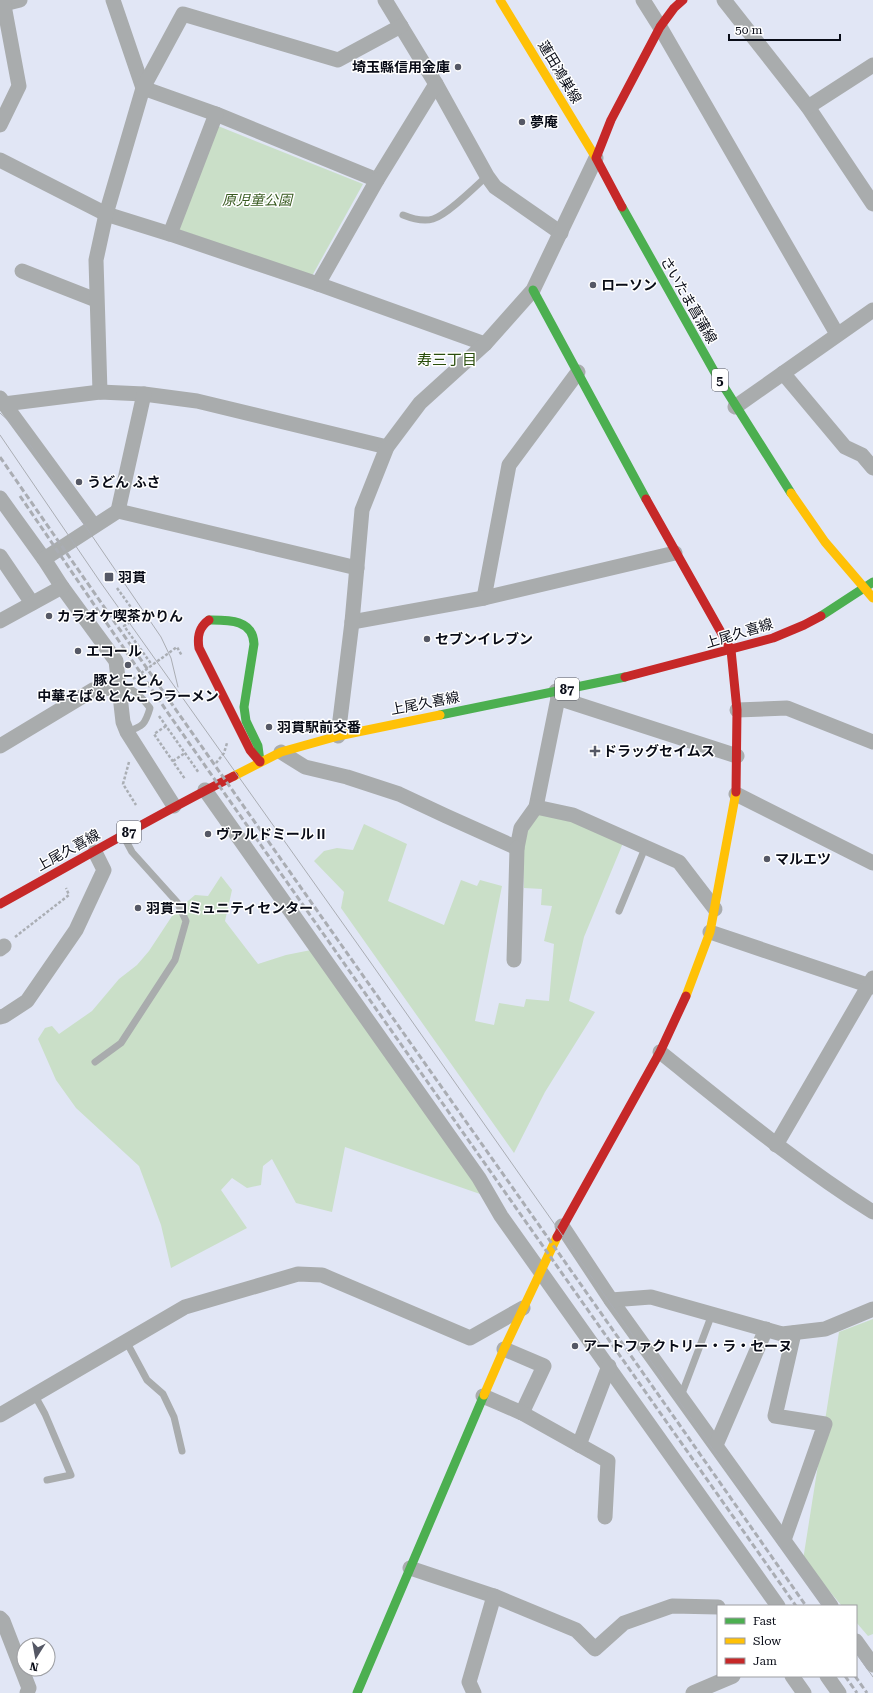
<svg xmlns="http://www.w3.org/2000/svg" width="873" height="1693" font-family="'Roboto Serif','Noto Sans JP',serif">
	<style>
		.green { fill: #cadfc8 }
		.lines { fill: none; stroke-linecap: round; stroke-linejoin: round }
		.path { stroke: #aaaeb4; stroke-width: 2.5; stroke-dasharray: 3 2; stroke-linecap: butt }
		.lane { stroke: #a9acad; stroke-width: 7 }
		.street { stroke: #a9acad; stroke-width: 15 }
		.fast { stroke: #4caf50; stroke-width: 9 }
		.slow { stroke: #ffc107; stroke-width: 9 }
		.jam { stroke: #c62828; stroke-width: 9 }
		.tram { stroke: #aaadb3; stroke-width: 1 }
		.rail { stroke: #aaadb3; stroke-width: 3; stroke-dasharray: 6 3; stroke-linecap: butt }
		.poi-dot { fill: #555865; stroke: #fff; stroke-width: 1.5 }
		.labels { text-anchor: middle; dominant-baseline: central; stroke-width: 3; stroke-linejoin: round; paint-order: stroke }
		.shield { fill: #fff; stroke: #53555d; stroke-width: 1 }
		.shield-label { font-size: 13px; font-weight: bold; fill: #090c17 }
		.poi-label { font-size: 14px; font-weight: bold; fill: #090c17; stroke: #fff; text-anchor: start }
		.street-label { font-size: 14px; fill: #090c17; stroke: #fff }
		.park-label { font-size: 14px; font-style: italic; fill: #37591f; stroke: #fff }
		.neighbourhood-label { font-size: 15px; fill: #294d0c; stroke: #fff }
	</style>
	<rect width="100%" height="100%" fill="#e1e6f5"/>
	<g class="green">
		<path d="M218,126L363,184L312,276L177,229Z"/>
		<path d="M539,812L573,820L623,843L584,937L569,1001L595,1012L545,1092L514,1153L341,908L344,892L314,861L324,851L337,848L353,850L364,824L407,844L388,901L444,925L461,880L477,886L480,880L502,886L475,1021L494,1025L499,1003L524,1007L526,999L549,1001L554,944L544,941L552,906L541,905L542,889L524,888L522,841Z"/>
		<path d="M221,876L232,890L225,921L258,964L286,955L311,950L473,1176L480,1194L345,1147L332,1212L296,1203L272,1159L263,1166L261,1185L247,1188L232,1178L221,1190L247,1228L171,1268L161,1225L139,1166L76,1108L56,1080L38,1039L45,1028L52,1026L59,1034L92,1011L119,979L137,965L149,951L174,913L195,895L208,896Z"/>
		<path d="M873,1319V1634L868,1636L856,1622V1606H842L803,1560L839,1332Z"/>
	</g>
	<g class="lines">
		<g class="path">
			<path d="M117,588L138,617L124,626L152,665"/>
			<path d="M133,679L177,647L182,656"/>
			<path d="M159,716L199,773"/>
			<path d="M166,726L154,734L185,779"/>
			<path d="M173,761L185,753"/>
			<path d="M129,762L123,784L136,805"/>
			<path d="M216,763L224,753L227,743"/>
			<path d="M15,937L69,895L66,888"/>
		</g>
		<g class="lane">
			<path d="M403,215C413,219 423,222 433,219C447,215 475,187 487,176"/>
			<path d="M120,687C137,689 140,696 150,708C145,725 143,726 127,732"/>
			<path d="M619,911L645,848"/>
			<path d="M95,1062L121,1043L175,960L186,921L177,902L132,852L124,837"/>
			<path d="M126,1341L147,1380L163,1394L174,1417L182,1451"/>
			<path d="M34,1394L45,1414L71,1475L47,1480"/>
			<path d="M681,1396L712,1314"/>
		</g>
		<g class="street">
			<path d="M113,0L143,88"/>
			<path d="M385,0L436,84L487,176L495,187L561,233"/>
			<path d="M643,0L660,27L837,334"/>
			<path d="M724,0L808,107L873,204"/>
			<path d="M4,4L20,0"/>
			<path d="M143,88L216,114L377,180L436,84"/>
			<path d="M808,107L873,65"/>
			<path d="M0,125L19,86L3,0"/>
			<path d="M0,160L106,214L170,234L318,284L485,344"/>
			<path d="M170,234L216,114"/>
			<path d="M22,271L96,300"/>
			<path d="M318,284L377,180"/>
			<path d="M783,373L845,447L862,455L873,468"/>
			<path d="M100,392L96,260L106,214L143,88L183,14L338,60L401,26"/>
			<path d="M0,398L94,526"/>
			<path d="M4,404L100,392L144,394L197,401L387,447"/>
			<path d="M735,407L873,310"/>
			<path d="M0,498L44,559L62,587L116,661L123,722L127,732L174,806"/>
			<path d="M118,511L144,394"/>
			<path d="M0,556L32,603"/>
			<path d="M44,559L118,511L357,568"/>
			<path d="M484,598L509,465L578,372"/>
			<path d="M0,621L62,587"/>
			<path d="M352,622L484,598L675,553"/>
			<path d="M558,698L737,756"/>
			<path d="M737,710L787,708L873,742"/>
			<path d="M338,736L352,622L362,510L387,447L420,403L485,344L533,290L596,158"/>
			<path d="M0,746L93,690L120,687"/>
			<path d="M281,752L305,767L347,777L399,794L446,816L517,848L521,828L536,807L558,698L556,691"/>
			<path d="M205,790L479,1178L501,1216L778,1606"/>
			<path d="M736,794L873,863"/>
			<path d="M536,807L573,815L679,862L715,909"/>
			<path d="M710,932L873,987"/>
			<path d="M0,949L4,946"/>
			<path d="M514,960L517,848"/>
			<path d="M0,1017L4,1016L27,1001L76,930L104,870L95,852"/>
			<path d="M660,1052C730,1108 798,1165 873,1212"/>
			<path d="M776,1145L873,978"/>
			<path d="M562,1226L611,1300L831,1606"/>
			<path d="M611,1300L651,1297L782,1334L825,1329L873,1309"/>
			<path d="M504,1349L544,1366L522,1413"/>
			<path d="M483,1396L522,1413L608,1461L605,1517"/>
			<path d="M0,1415L185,1307L298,1274L322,1275L470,1338L523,1308"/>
			<path d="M579,1445L609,1366"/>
			<path d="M716,1445L766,1329"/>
			<path d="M784,1540L825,1424L775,1416L794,1333"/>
			<path d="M410,1568L494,1596L576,1630L595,1649L624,1623L672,1606L718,1607"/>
			<path d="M0,1618L3,1621L29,1688L27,1693"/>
			<path d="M856,1641L873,1665"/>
			<path d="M792,1676L804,1693"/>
			<path d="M827,1676L839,1693"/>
			<path d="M474,1693L469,1682L494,1596"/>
			<path d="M693,1693L733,1676"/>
		</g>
		<g class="fast">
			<path d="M622,207L714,371L791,493"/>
			<path d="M533,290L646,499"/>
			<path d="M821,616L873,582"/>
			<path d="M209,620C228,620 253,619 254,644L244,707L246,721L258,746L260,761"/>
			<path d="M440,715L625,677"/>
			<path d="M357,1693L484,1395"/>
		</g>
		<g class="slow">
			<path d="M500,0L596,158"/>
			<path d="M791,493L825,542L873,598"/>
			<path d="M234,776L281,752L338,736L440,715"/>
			<path d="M686,996L710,932L736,792"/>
			<path d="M484,1395L504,1349L557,1237"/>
		</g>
		<g class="jam">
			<path d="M622,207L596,158L611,120L660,27L674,8L683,0"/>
			<path d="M646,499L731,650L737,710L736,792"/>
			<path d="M209,620C199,627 197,636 199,648L250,750L260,762V761"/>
			<path d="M625,677L773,638L804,625L821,616"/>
			<path d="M0,904C78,861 154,816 234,776"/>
			<path d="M557,1237L660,1052L686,996"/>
		</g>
		<g class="tram">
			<path d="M0,413L9,421L28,442L161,637L171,658L178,687"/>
			<path d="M0,435L101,583L371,963L823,1606"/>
			<path d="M856,1653L873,1677"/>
		</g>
		<g class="rail">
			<path d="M0,457C266,842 539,1222 806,1606"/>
			<path d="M20,496L168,713L796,1606"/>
			<path d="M845,1676L857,1693"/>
			<path d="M855,1676L867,1693"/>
		</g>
	</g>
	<g class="poi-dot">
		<circle cx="458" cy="67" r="4"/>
		<circle cx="522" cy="122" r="4"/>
		<circle cx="593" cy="285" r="4"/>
		<circle cx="79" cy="482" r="4"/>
		<rect x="104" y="572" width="10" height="10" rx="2"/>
		<circle cx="49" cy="616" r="4"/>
		<circle cx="427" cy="639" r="4"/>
		<circle cx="78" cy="651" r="4"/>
		<circle cx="128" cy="665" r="4"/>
		<circle cx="269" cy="727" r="4"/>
		<path d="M593 745h4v4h4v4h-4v4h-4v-4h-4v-4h4z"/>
		<circle cx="208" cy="834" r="4"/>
		<circle cx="767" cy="859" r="4"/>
		<circle cx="138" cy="908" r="4"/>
		<circle cx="575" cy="1346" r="4"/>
	</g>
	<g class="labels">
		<g class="shield">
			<rect x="712" y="369" width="16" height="22" rx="3"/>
			<rect x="555" y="678" width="24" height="22" rx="3"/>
			<rect x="117" y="821" width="24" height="22" rx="3"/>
		</g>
		<g class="shield-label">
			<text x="720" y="380">5</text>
			<text x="567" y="689">87</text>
			<text x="129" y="832">87</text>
		</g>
		<g class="poi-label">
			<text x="450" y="67" text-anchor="end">埼玉縣信用金庫</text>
			<text x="530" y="122">夢庵</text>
			<text x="601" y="285">ローソン</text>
			<text x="87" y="482">うどん ふさ</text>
			<text x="118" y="577">羽貫</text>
			<text x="57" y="616">カラオケ喫茶かりん</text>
			<text x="435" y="639">セブンイレブン</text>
			<text x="86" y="651">エコール</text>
			<text x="128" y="680" text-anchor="middle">豚とことん<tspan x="128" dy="16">中華そば＆とんこつラーメン</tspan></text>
			<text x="277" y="727">羽貫駅前交番</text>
			<text x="603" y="751">ドラッグセイムス</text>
			<text x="216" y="834">ヴァルドミールⅡ</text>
			<text x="775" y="859">マルエツ</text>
			<text x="146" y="908">羽貫コミュニティセンター</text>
			<text x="583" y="1346">アートファクトリー・ラ・セーヌ</text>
		</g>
		<g class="street-label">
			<text transform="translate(560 72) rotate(59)">蓮田鴻巣線</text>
			<text transform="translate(689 300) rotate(60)">さいたま菖蒲線</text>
			<text transform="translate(739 633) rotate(-17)">上尾久喜線</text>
			<text transform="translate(425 703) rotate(-11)">上尾久喜線</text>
			<text transform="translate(68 850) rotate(-29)">上尾久喜線</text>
		</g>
		<g class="park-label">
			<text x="257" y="200">原児童公園</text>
		</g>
		<g class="neighbourhood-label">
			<text x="447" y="360">寿三丁目</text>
		</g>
	</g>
	<rect x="717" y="1605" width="140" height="72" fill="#ffffff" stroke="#9d9ea2"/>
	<rect x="725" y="1618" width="20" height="6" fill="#4caf50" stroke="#9d9ea2"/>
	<text x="753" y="1625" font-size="12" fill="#090c17">Fast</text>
	<rect x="725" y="1638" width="20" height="6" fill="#ffc107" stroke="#9d9ea2"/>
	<text x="753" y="1645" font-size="12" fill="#090c17">Slow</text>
	<rect x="725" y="1658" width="20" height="6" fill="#c62828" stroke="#9d9ea2"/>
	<text x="753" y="1665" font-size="12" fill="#090c17">Jam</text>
	<g transform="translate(36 1657) rotate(191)"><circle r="19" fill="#ffffff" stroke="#9d9ea2"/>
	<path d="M0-3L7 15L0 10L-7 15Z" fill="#555865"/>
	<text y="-6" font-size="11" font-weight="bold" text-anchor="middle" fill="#090c17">N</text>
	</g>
	<path d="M729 34v6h111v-6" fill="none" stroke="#090c17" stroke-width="2"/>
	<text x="735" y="34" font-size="12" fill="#090c17" stroke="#ffffff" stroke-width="3" paint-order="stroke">50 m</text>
</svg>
